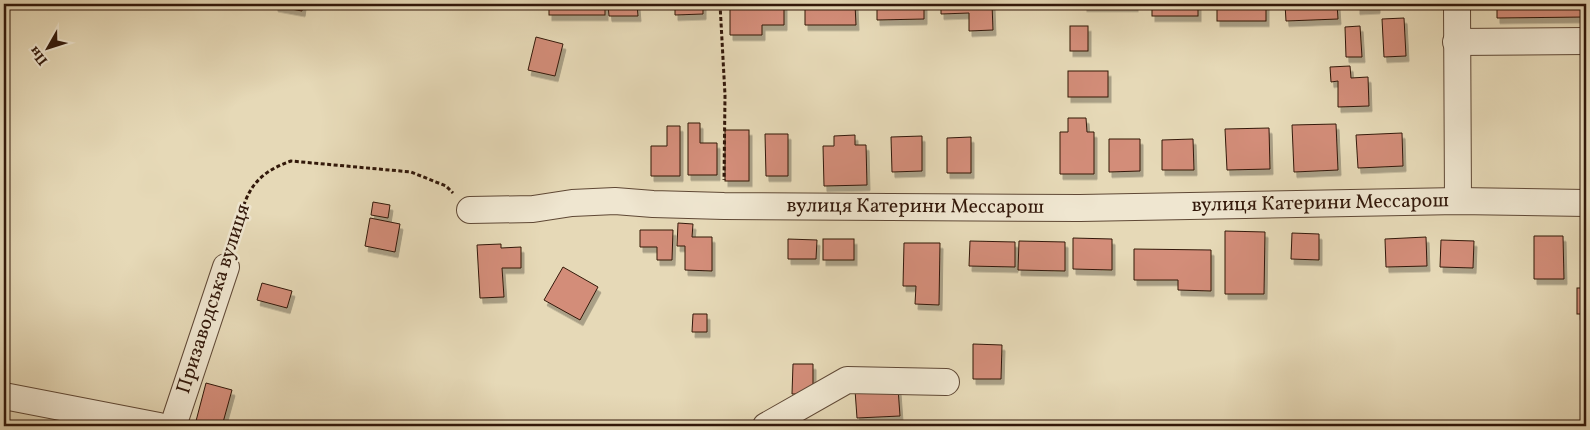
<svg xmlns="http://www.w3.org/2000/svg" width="1590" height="430" font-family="Vollkorn,serif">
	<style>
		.building { fill: #d38d79; stroke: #32180a; filter: url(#shadow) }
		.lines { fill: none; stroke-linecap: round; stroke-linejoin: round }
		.minor-casing { stroke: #5f4835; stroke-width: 28 }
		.path { stroke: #32180a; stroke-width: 3; stroke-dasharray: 4 2.5; stroke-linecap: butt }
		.minor { stroke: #efe6d0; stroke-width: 26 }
		.labels { text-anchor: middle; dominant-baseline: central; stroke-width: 5; stroke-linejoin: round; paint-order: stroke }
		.street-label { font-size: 20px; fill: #32180a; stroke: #efe6d0 }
	</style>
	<defs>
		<filter id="shadow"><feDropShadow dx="3" dy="5.5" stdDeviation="0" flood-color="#0004"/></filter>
	</defs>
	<rect width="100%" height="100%" fill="#e6d9b7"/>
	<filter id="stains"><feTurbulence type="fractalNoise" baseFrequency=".004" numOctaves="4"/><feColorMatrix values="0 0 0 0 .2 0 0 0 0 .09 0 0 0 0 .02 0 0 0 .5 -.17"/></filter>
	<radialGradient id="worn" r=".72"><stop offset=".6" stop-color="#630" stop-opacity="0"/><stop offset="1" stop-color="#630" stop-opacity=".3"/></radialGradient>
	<g class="building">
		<path d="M275,4H303L302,11L275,6Z"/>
		<rect x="549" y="4" width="56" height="11"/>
		<path d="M608,4H637L638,16H609Z"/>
		<path d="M675,4H703V14L675,15Z"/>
		<path d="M730,4H784V25H762V35H730Z"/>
		<path d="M805,4H855L856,25H805Z"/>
		<path d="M877,4H924V19L877,20Z"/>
		<path d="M941,4H992L993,30L969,31V13L941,14Z"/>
		<rect x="1084" y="4" width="51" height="2"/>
		<rect x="1152" y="4" width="46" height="12"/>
		<rect x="1217" y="4" width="49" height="17"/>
		<path d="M1285,4H1337L1338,19L1286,21Z"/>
		<path d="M1357,4H1377V8L1357,9Z"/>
		<path d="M1497,4H1586V17L1497,18Z"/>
		<path d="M1404,18L1406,56L1384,57L1382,19Z"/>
		<rect x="1070" y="26" width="18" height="25"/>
		<path d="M1360,26L1362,57H1346L1345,27Z"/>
		<path d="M536,37L563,44L555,76L528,70Z"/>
		<path d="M1350,66L1351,78L1368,77L1369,106L1338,107V81L1331,82L1330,67Z"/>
		<rect x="1068" y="71" width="40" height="26"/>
		<path d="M1068,118H1086L1087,132H1094V174H1060V132H1068Z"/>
		<path d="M688,123H700V143H717V175H688Z"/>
		<path d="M1336,124L1338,170L1294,172L1292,125Z"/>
		<path d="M667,126H680V176H651V146H667Z"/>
		<path d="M1269,128L1270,169L1227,170L1225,129Z"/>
		<rect x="725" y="130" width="24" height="51"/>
		<path d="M1402,133L1403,166L1358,168L1356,135Z"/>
		<path d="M765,134H788V176H766Z"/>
		<path d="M855,135V145H866L867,185L824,186L823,146H834V136Z"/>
		<path d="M922,136V171L892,172L891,137Z"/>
		<path d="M971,137V173H947V138Z"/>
		<path d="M1109,139H1140V171L1109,172Z"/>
		<path d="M1193,139L1194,170H1162V140Z"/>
		<rect x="1585" y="143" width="1" height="31"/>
		<path d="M373,202L390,205L388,218L371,215Z"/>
		<path d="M370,218L400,224L395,252L365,246Z"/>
		<path d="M678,223L693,224L692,237H712V271L685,270V246H677Z"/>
		<path d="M640,230H673L672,260H657V247H640Z"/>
		<path d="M1225,231L1265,232L1264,294H1225Z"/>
		<path d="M1292,233L1319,234V260L1291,259Z"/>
		<path d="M1534,236H1563L1564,279H1534Z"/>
		<path d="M1426,237L1427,266L1386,267L1385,239Z"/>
		<path d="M1073,238L1112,239V270L1073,269Z"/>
		<path d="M788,239L817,240L816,259H788Z"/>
		<rect x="823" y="239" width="31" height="21"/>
		<path d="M1441,240L1474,241L1473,268L1440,267Z"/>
		<path d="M970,241L1015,242V267L969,266Z"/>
		<path d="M1019,241L1065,242V271L1018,270Z"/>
		<rect x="1584" y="241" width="2" height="34"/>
		<path d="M904,243H940L939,305L915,304L916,286H903Z"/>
		<path d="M501,244V248L521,247V268H502L504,297L480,298L477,245Z"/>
		<path d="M1134,249L1211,250V291L1178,290V280H1134Z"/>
		<path d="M563,267L598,287L580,320L544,300Z"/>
		<path d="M262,283L292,291L287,308L257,300Z"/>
		<rect x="1577" y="288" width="9" height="26"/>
		<path d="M693,314H707V332H692Z"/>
		<path d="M973,344L1002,345L1001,379H973Z"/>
		<path d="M793,364H813V394H792Z"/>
		<path d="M206,383L232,390L222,426H215L196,421Z"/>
		<path d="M898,388L900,416L857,418L855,390Z"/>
		<path d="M1586,421V426H1581V422Z"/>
	</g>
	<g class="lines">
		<g class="minor-casing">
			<g id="minor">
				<path d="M1457,4L1458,201"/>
				<path d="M1456,42L1586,41"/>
				<path id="s1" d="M470,210L533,209L572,203L615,201L653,204L724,206L1080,208L1458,201L1586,203"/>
				<path d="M4,396L159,426"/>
				<path d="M173,426L226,267"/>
				<path d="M766,426L847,380L946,382"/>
			</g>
		</g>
		<g class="path">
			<path d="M720,4L725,95L724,180"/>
			<path d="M233,243C245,202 245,177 291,161L411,172L446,186L453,193"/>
		</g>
		<use href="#minor" class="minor"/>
	</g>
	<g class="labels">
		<g class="street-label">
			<text stroke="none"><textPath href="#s1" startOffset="851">вулиця Катерини Мессарош</textPath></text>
			<text stroke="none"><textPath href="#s1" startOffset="446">вулиця Катерини Мессарош</textPath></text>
			<text transform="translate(214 299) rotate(-72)">Призаводська вулиця</text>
		</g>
	</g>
	<rect width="1590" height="430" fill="none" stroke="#e6d9b7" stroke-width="20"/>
	<rect x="5" y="5" width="1580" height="420" fill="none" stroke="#32180a" stroke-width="2.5"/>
	<rect x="10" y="10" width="1570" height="410" fill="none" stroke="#32180a"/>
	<g transform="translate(48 48) rotate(231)" stroke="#efe6d0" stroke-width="4" paint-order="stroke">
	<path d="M0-4L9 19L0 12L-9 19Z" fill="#32180a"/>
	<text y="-8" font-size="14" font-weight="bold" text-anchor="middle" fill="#32180a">Пн</text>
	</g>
	<rect width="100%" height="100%" filter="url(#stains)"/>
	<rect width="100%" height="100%" fill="url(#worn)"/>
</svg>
